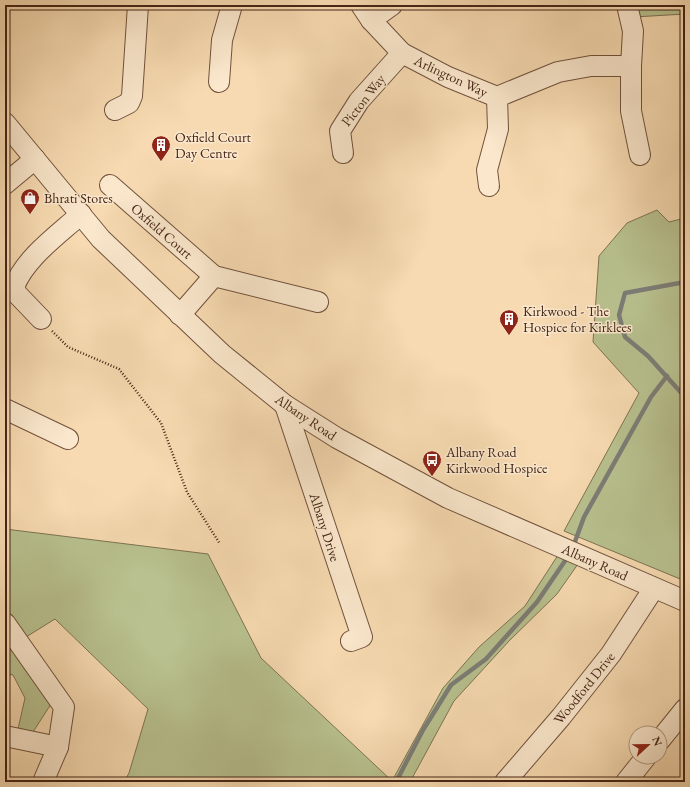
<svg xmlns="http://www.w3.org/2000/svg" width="690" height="787" font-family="'EB Garamond',serif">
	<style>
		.green { fill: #b8c18f; stroke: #7e7352 }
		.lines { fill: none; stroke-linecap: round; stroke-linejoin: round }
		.stream { stroke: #7c7d76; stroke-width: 4.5 }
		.minor-casing { stroke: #71523d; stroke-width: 22 }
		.path { stroke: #442516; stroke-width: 2.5; stroke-dasharray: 1 2; stroke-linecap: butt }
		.minor { stroke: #fae7cc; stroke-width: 20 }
		.labels { text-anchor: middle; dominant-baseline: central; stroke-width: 3; stroke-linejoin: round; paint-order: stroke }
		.street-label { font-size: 14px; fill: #442516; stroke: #fae7cc }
		.poi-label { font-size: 14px; fill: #442516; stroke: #fae7cc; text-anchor: start }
	</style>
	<rect width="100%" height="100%" fill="#f7dab1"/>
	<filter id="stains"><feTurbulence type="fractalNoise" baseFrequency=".005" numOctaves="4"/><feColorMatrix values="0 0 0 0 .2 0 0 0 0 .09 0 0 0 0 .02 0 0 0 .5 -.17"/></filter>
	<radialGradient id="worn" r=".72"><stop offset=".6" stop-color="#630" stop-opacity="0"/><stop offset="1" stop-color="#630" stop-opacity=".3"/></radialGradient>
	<g class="green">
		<path d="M632,5H685V14L634,17Z"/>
		<path d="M657,210L669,222L685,218V581L564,531L639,393L593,342L599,256L627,223Z"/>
		<path d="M5,529L208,554L261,658L392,781L443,688L479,647L525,606L558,555L578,564L557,594L509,641L454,701L410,782H124L129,773L148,709L55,619L26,637L5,608Z"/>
		<path d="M5,638L51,704L33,732L18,729L25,698L13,675L5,673Z"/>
	</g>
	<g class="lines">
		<g class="stream">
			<path d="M685,282L625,293L619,315L625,337L648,356L685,397"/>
			<path d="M573,547L584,517L651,397L667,376"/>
			<path d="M396,782L423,730L451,685L486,659L537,602L569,555"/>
		</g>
		<g class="minor-casing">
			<g id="minor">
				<path d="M361,5L371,20L402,53L448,77L497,97L558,72L591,66H631L633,31L627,5"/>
				<path d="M371,20L392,5"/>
				<path d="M631,66V111L640,155"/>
				<path d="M219,82L222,40L232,5"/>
				<path d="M115,110L129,103L132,96L138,5"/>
				<path d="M5,123L101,239L222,354L285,405L337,438L448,498L685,601"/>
				<path d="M343,153L340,131L359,101L402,53"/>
				<path d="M5,184L35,159"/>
				<path d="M110,185L214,276L318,302"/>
				<path d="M489,186L487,170L498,129L497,97"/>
				<path d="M180,315L214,276"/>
				<path d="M41,319L17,294L14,287C25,258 58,235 81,214"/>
				<path d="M285,405L362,637L351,641"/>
				<path d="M5,409L68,439"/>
				<path d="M5,623L64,707L58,747L43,782"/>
				<path d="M5,736L58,747"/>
				<path d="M660,740L685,709"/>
				<path d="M505,782L561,717L611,654L654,588"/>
				<path d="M626,782L646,757"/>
			</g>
		</g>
		<path class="path" d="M52,331L68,347L119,369L161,423L187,492L220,544"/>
		<use href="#minor" class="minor"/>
	</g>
	<defs>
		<g id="building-pin" transform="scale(1)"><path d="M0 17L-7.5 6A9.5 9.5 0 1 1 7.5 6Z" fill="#8f2418" stroke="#fae7cc"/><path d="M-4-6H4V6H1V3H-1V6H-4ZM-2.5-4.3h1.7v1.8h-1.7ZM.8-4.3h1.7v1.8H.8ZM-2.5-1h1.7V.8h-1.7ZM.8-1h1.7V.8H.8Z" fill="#fff"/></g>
		<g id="shop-pin" transform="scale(1)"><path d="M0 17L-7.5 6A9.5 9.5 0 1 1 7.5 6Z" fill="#8f2418" stroke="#fae7cc"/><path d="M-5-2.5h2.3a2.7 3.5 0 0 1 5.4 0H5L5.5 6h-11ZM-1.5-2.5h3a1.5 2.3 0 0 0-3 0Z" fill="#fff"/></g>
		<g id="bus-pin" transform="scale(1)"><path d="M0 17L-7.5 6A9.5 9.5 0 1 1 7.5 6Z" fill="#8f2418" stroke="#fae7cc"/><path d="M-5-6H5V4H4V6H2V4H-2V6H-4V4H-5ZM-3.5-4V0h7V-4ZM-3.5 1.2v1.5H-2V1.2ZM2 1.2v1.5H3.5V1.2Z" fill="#fff"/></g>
	</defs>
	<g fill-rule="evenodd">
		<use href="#building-pin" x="161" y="145"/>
		<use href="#shop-pin" x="30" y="198"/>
		<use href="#building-pin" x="509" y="319"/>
		<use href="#bus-pin" x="432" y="460"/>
	</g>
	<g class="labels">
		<g class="street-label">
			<text transform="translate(451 76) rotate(25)">Arlington Way</text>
			<text transform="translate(363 100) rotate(-52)">Picton Way</text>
			<text transform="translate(162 231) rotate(41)">Oxfield Court</text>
			<text transform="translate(306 417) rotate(34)">Albany Road</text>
			<text transform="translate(325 527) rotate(72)">Albany Drive</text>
			<text transform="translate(595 562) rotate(24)">Albany Road</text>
			<text transform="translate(584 688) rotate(-51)">Woodford Drive</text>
		</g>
		<g class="poi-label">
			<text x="175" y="137">Oxfield Court<tspan x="175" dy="16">Day Centre</tspan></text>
			<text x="44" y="198">Bhrati Stores</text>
			<text x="523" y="311">Kirkwood - The<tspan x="523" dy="16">Hospice for Kirklees</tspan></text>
			<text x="446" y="452">Albany Road<tspan x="446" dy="16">Kirkwood Hospice</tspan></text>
		</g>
	</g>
	<rect width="690" height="787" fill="none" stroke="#f7dab1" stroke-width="20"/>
	<rect x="6" y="6" width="678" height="775" fill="none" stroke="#442516" stroke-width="2"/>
	<rect x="10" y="10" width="670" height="767" fill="none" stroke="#442516"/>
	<g transform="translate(648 745) rotate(68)"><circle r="19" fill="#fae7cc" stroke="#b19983"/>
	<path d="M0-3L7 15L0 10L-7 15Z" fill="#8f2418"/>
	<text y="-6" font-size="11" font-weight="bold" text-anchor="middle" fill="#442516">N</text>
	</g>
	<rect width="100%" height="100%" filter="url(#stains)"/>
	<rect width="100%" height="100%" fill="url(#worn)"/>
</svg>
